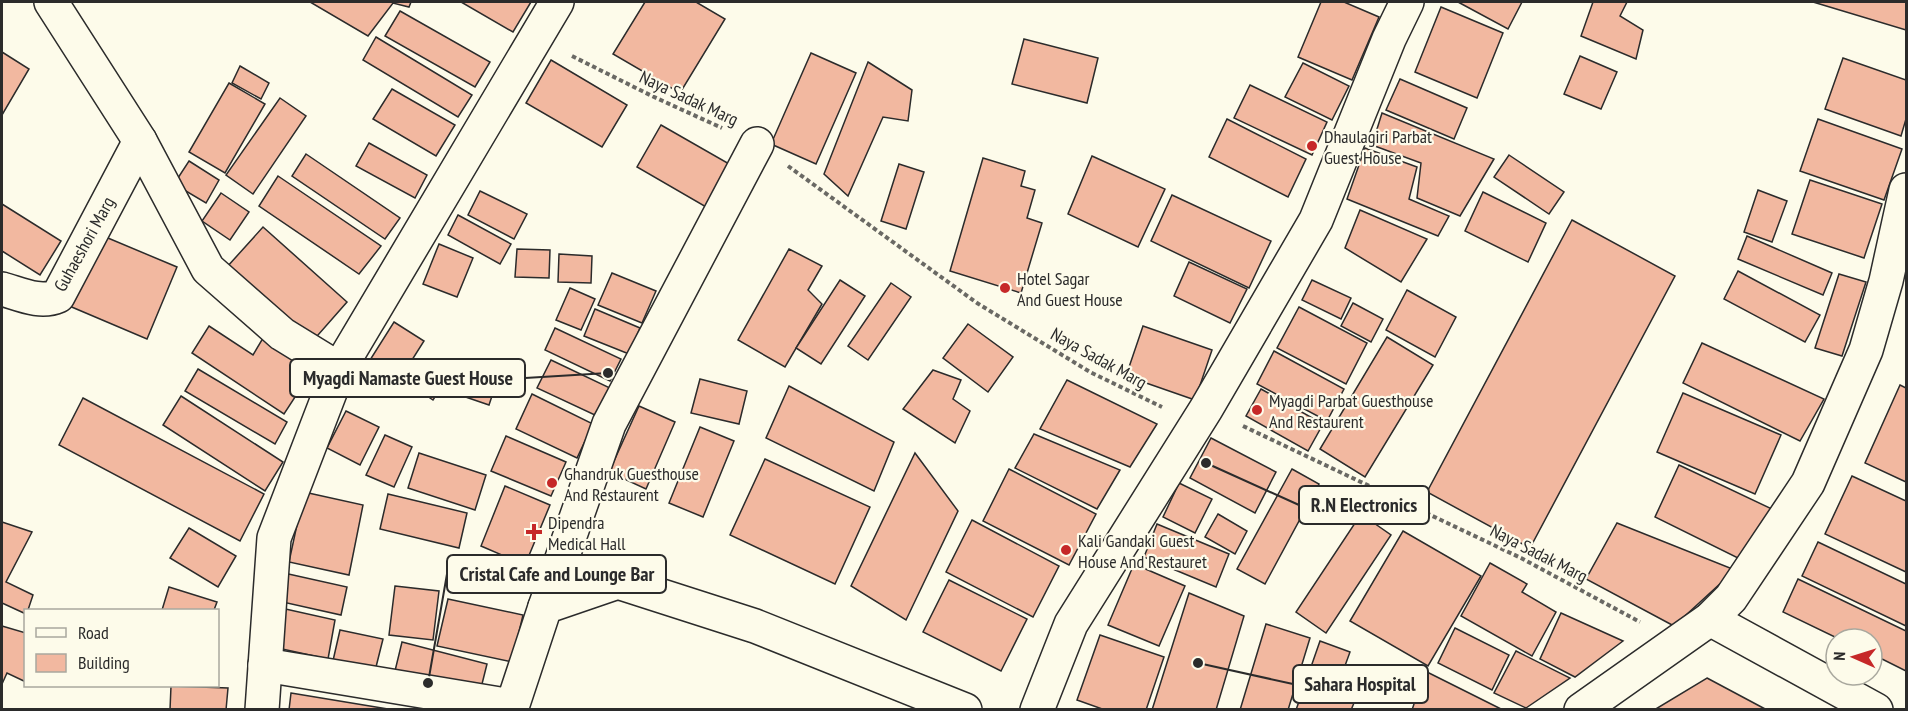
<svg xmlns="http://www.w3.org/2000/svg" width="1908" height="711" font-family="'PT Sans Narrow',sans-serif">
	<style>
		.building { fill: #f2b8a0; stroke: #2b2b2b; stroke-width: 1.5 }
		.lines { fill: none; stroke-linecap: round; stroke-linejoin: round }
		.minor-casing { stroke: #2b2b2b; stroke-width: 36 }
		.tertiary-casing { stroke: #2b2b2b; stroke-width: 36 }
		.path { stroke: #6a6964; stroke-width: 4; stroke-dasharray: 4.5 3; stroke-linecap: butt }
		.minor { stroke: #fdfbea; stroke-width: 33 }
		.tertiary { stroke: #fdfbea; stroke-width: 33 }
		.poi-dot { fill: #c62828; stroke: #fdfbea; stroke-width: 2 }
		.labels { text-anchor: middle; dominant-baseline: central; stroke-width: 4.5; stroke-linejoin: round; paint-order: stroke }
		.street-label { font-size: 18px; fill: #2b2b2b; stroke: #fdfbea }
		.poi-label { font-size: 18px; fill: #2b2b2b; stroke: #fdfbea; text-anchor: start }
		.leader { fill: none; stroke: #2b2b2b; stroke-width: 2 }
		.callout-dot { fill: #2b2b2b; stroke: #fdfbea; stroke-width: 2 }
		.callout { fill: #fdfbea; stroke: #2b2b2b; stroke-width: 2 }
		.callout-label { font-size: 20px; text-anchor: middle; font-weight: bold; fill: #2b2b2b }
	</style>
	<rect width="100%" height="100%" fill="#fdfbea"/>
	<g class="building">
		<path d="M310,2H411L409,7L393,3L368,36Z"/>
		<path d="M461,2H531L513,32Z"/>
		<path d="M645,2H696L725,19L680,93L613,54Z"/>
		<path d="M1321,2H1344L1379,17L1352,80L1298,57Z"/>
		<path d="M1458,2H1522L1508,29Z"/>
		<path d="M1593,2H1627L1620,16L1643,30L1636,59L1581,36Z"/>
		<path d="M1813,2H1906V30Z"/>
		<path d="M1441,7L1503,33L1477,98L1415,72Z"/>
		<path d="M400,11L490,62L475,87L385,36Z"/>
		<path d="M376,37L472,95L458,117L363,60Z"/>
		<path d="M1024,39L1098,58L1087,103L1012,84Z"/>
		<path d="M2,52L29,69L2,115Z"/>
		<path d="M811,53L856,73L816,164L771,144Z"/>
		<path d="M1580,56L1617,72L1601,109L1564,94Z"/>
		<path d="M1843,58L1906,80V119L1901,136L1825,109Z"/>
		<path d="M551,60L627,105L602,147L526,103Z"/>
		<path d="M868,62L912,90L908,121L883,117L848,196L824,174Z"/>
		<path d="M1303,63L1349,86L1332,120L1285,97Z"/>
		<path d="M240,66L269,83L261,99L232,83Z"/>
		<path d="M1400,79L1467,108L1454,139L1386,110Z"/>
		<path d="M229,83L265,104L225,173L189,152Z"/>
		<path d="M1250,85L1327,122L1312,155L1234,118Z"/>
		<path d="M392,89L455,125L436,156L373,119Z"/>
		<path d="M280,98L306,116L253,194L226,175Z"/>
		<path d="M1382,113L1494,159L1460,216L1417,198L1421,163L1372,145Z"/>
		<path d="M1227,119L1306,159L1288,197L1209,157Z"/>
		<path d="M1818,119L1902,149L1884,200L1800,171Z"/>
		<path d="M661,125L738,169L713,211L637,167Z"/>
		<path d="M369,143L427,175L415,198L356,166Z"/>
		<path d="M1365,148L1417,167L1409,199L1449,216L1438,236L1347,199Z"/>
		<path d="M306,154L400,218L385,239L292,176Z"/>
		<path d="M1509,155L1564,192L1549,214L1494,177Z"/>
		<path d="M1092,156L1165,189L1138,247L1068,214Z"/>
		<path d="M983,158L1025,171L1021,186L1035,190L1027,218L1042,223L1021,293L950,271Z"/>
		<path d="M189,161L219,180L206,203L174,184Z"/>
		<path d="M899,164L924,172L906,229L881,221Z"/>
		<path d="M278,176L381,246L359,274L259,206Z"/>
		<path d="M1810,180L1882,204L1864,258L1792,234Z"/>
		<path d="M1758,190L1787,201L1772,242L1744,232Z"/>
		<path d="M480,191L527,214L514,239L468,215Z"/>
		<path d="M1483,192L1546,223L1528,262L1465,231Z"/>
		<path d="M221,193L249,212L230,240L202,221Z"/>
		<path d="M1172,195L1271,241L1249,288L1151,241Z"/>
		<path d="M2,204L61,241L40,275L2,251Z"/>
		<path d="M1360,210L1427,239L1401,282L1345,248Z"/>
		<path d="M458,215L511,244L500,264L448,235Z"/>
		<path d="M1572,220L1675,276L1530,548L1427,492Z"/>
		<path d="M263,227L347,302L311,343L227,267Z"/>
		<path d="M96,233L177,267L147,339L67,305Z"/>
		<path d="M1747,236L1832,273L1823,295L1738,259Z"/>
		<path d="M439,244L473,258L457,297L423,284Z"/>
		<path d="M517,249L550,250L549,278L515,277Z"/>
		<path d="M789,249L822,266L808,290L822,304L785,367L738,340Z"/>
		<path d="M559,254L592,256L591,283L558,282Z"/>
		<path d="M1189,262L1247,289L1230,323L1174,296Z"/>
		<path d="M1738,271L1820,315L1805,342L1724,299Z"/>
		<path d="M612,273L656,291L642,323L598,305Z"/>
		<path d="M1839,274L1866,282L1842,356L1815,348Z"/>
		<path d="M840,280L865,296L821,364L796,348Z"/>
		<path d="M1312,280L1351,298L1341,319L1302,300Z"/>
		<path d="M891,283L911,297L868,360L848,346Z"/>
		<path d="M570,288L595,299L581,330L556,320Z"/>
		<path d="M1407,290L1456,317L1435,357L1386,330Z"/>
		<path d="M1353,303L1383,319L1371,342L1341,326Z"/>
		<path d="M1299,307L1367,343L1346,384L1277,348Z"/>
		<path d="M595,309L640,328L629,354L584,336Z"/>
		<path d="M394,322L424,341L400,379L370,360Z"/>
		<path d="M968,324L1013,357L988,392L943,358Z"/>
		<path d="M209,326L253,355L263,338L312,371L284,414L192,353Z"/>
		<path d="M1143,326L1212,350L1195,400L1126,376Z"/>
		<path d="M555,328L621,359L610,381L545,350Z"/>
		<path d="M1387,337L1433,365L1365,477L1320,449Z"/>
		<path d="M1702,343L1824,399L1800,441L1683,383Z"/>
		<path d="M1274,351L1344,389L1327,421L1257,384Z"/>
		<path d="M551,360L610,388L597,416L537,388Z"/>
		<path d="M459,362L499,375L489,405L448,391Z"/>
		<path d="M422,364L446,380L433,400L408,383Z"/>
		<path d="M198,369L287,422L275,444L185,391Z"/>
		<path d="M933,370L961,380L953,399L970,411L955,443L903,409Z"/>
		<path d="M700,379L747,391L739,424L691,413Z"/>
		<path d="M1067,380L1157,424L1130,467L1040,429Z"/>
		<path d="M1900,385L1906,388V482L1865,463Z"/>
		<path d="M789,386L894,442L874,491L766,438Z"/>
		<path d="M1261,389L1323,424L1308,451L1246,416Z"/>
		<path d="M1683,393L1781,435L1755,494L1657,452Z"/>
		<path d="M532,394L593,424L577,458L516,429Z"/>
		<path d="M181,396L283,462L265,491L163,425Z"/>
		<path d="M83,398L264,494L240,541L59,445Z"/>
		<path d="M639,406L675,422L646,489L609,472Z"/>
		<path d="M346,411L379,427L360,465L327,448Z"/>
		<path d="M700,427L734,441L703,517L669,503Z"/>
		<path d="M1034,434L1120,470L1097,509L1015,468Z"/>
		<path d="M385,435L412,447L394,487L366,475Z"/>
		<path d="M506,436L566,462L551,496L491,471Z"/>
		<path d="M1211,438L1276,472L1255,513L1190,478Z"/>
		<path d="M419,453L486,475L475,510L408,488Z"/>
		<path d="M915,453L958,511L906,620L851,586Z"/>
		<path d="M765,459L870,507L835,584L730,535Z"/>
		<path d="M1679,465L1772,509L1746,562L1655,517Z"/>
		<path d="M1009,469L1096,514L1069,565L983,521Z"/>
		<path d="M1292,469L1319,484L1265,584L1237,569Z"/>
		<path d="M1852,476L1906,501V572L1825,534Z"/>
		<path d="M1179,483L1212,499L1195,533L1163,517Z"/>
		<path d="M505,486L550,505L525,565L481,546Z"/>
		<path d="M304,492L363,505L349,575L289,562Z"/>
		<path d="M388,494L467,513L459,548L380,529Z"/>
		<path d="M1218,514L1247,531L1235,554L1205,537Z"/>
		<path d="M1361,514L1391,535L1326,633L1296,612Z"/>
		<path d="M972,520L1059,566L1033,617L946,572Z"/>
		<path d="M2,522L32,532L6,582L33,595L28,610H26V614L2,603Z"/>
		<path d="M1617,523L1735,570L1674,626L1586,579Z"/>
		<path d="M1157,524L1229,554L1216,587L1144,557Z"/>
		<path d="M189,528L236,556L218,587L170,558Z"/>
		<path d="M1403,531L1481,576L1428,666L1350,621Z"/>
		<path d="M1818,542L1906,584V626L1802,576Z"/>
		<path d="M1490,563L1527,584L1522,592L1556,612L1532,656L1461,616Z"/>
		<path d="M1134,564L1185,586L1159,646L1108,625Z"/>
		<path d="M284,573L347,587L341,615L278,601Z"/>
		<path d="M1798,579L1906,631V671L1872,654V639H1839L1783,612Z"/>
		<path d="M949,580L1027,619L1001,671L923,632Z"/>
		<path d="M395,586L439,591L433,640L389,635Z"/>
		<path d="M169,587L217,602L214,610H162Z"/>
		<path d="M1189,593L1244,616L1216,710H1152Z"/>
		<path d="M448,599L523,615L512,662L437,646Z"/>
		<path d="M281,608L335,620L328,659L273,647Z"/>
		<path d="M1561,613L1623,641L1575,677L1540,659Z"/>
		<path d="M1266,624L1310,638L1288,710H1240Z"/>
		<path d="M2,626L26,633V682L7,673L2,684Z"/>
		<path d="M1455,628L1509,655L1492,690L1438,663Z"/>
		<path d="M340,630L383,639L374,675L332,665Z"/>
		<path d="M1100,635L1164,657L1146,710H1105L1077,700Z"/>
		<path d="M1320,641L1350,652L1334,696L1354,703L1351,710H1296Z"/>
		<path d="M402,642L487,664L479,696L394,675Z"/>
		<path d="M1516,651L1570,678L1526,708L1494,693Z"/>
		<path d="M1425,671L1503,710H1412Z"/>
		<path d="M1707,678L1767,710H1654Z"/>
		<path d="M171,686L228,688L226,710H170Z"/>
		<path d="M291,693L394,710H289Z"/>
	</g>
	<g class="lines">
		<g class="minor-casing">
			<g id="minor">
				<path d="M51,2L140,141L208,269L282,334L339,369"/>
				<path d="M2,289C20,294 40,304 58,296L140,141"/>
				<path d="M545,607L609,424L757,144"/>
				<path d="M1710,619L1876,710"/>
				<path d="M265,665L512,706"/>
				<path d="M262,710L274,538L339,369L557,2"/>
				<path d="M1581,710L1710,619L1731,598L1808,483L1866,350L1886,281L1906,190"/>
			</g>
		</g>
		<g class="tertiary-casing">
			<g id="tertiary">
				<path d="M511,710L545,607L618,582L755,626L965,710"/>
				<path d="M1037,710L1071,624L1206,409L1316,220L1389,39L1407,2"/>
			</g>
		</g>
		<g class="path">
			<path d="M572,56L652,96L722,128"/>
			<path d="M788,166L977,303L1090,372L1162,407"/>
			<path d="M1243,426L1521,558L1640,622"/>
		</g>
		<use href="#minor" class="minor"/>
		<use href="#tertiary" class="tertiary"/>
	</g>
	<g class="poi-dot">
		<circle cx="1312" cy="146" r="6"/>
		<circle cx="1005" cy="288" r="6"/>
		<circle cx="1257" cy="410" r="6"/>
		<circle cx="552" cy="483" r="6"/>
		<path d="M531 523h6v6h6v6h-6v6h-6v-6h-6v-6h6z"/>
		<circle cx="1066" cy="550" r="6"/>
	</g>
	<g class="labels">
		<g class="street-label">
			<text transform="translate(689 98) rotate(25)">Naya Sadak Marg</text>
			<text transform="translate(84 244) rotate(-61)">Guhaeshori Marg</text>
			<text transform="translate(1099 358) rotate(29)">Naya Sadak Marg</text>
			<text transform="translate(1539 553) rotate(27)">Naya Sadak Marg</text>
		</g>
		<g class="poi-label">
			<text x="1324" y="136">Dhaulagiri Parbat<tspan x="1324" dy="21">Guest House</tspan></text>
			<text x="1017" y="278">Hotel Sagar<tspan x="1017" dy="21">And Guest House</tspan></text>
			<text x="1269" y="400">Myagdi Parbat Guesthouse<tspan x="1269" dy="21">And Restaurent</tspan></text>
			<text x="564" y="473">Ghandruk Guesthouse<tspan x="564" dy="21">And Restaurent</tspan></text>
			<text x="548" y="522">Dipendra<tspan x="548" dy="21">Medical Hall</tspan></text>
			<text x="1078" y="540">Kali Gandaki Guest<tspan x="1078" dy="21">House And Restauret</tspan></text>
		</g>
	</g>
	<path class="leader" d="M608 373L525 378M1206 463L1299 505M428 683L447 574M1198 663L1293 684"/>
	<g class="callout-dot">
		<circle cx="608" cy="373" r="6"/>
		<circle cx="1206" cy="463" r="6"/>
		<circle cx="428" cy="683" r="6"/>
		<circle cx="1198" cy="663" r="6"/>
	</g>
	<g class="callout">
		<rect x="290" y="359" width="235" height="38" rx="6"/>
		<rect x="1299" y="486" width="130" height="38" rx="6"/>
		<rect x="447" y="555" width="219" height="38" rx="6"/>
		<rect x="1293" y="665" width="135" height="38" rx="6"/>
	</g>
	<g class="callout-label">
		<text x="408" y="385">Myagdi Namaste Guest House</text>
		<text x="1364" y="512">R.N Electronics</text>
		<text x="557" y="581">Cristal Cafe and Lounge Bar</text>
		<text x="1360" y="691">Sahara Hospital</text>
	</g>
	<rect width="1908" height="711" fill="none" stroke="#2b2b2b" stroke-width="6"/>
	<rect x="24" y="609" width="195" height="78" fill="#fdfbea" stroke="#a9a89e" stroke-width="1.5"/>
	<rect x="36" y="628" width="30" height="9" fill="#fdfbea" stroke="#a9a89e" stroke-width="1.5"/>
	<text x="78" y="639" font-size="18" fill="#2b2b2b">Road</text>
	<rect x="36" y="654" width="30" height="18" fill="#f2b8a0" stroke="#a9a89e" stroke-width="1.5"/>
	<text x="78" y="669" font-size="18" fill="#2b2b2b">Building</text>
	<g transform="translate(1854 657) rotate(273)"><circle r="28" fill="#fdfbea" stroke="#a9a89e" stroke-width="1.5"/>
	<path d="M0-4.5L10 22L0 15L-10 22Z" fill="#c62828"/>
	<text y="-9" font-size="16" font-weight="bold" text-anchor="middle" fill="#2b2b2b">N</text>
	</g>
</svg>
